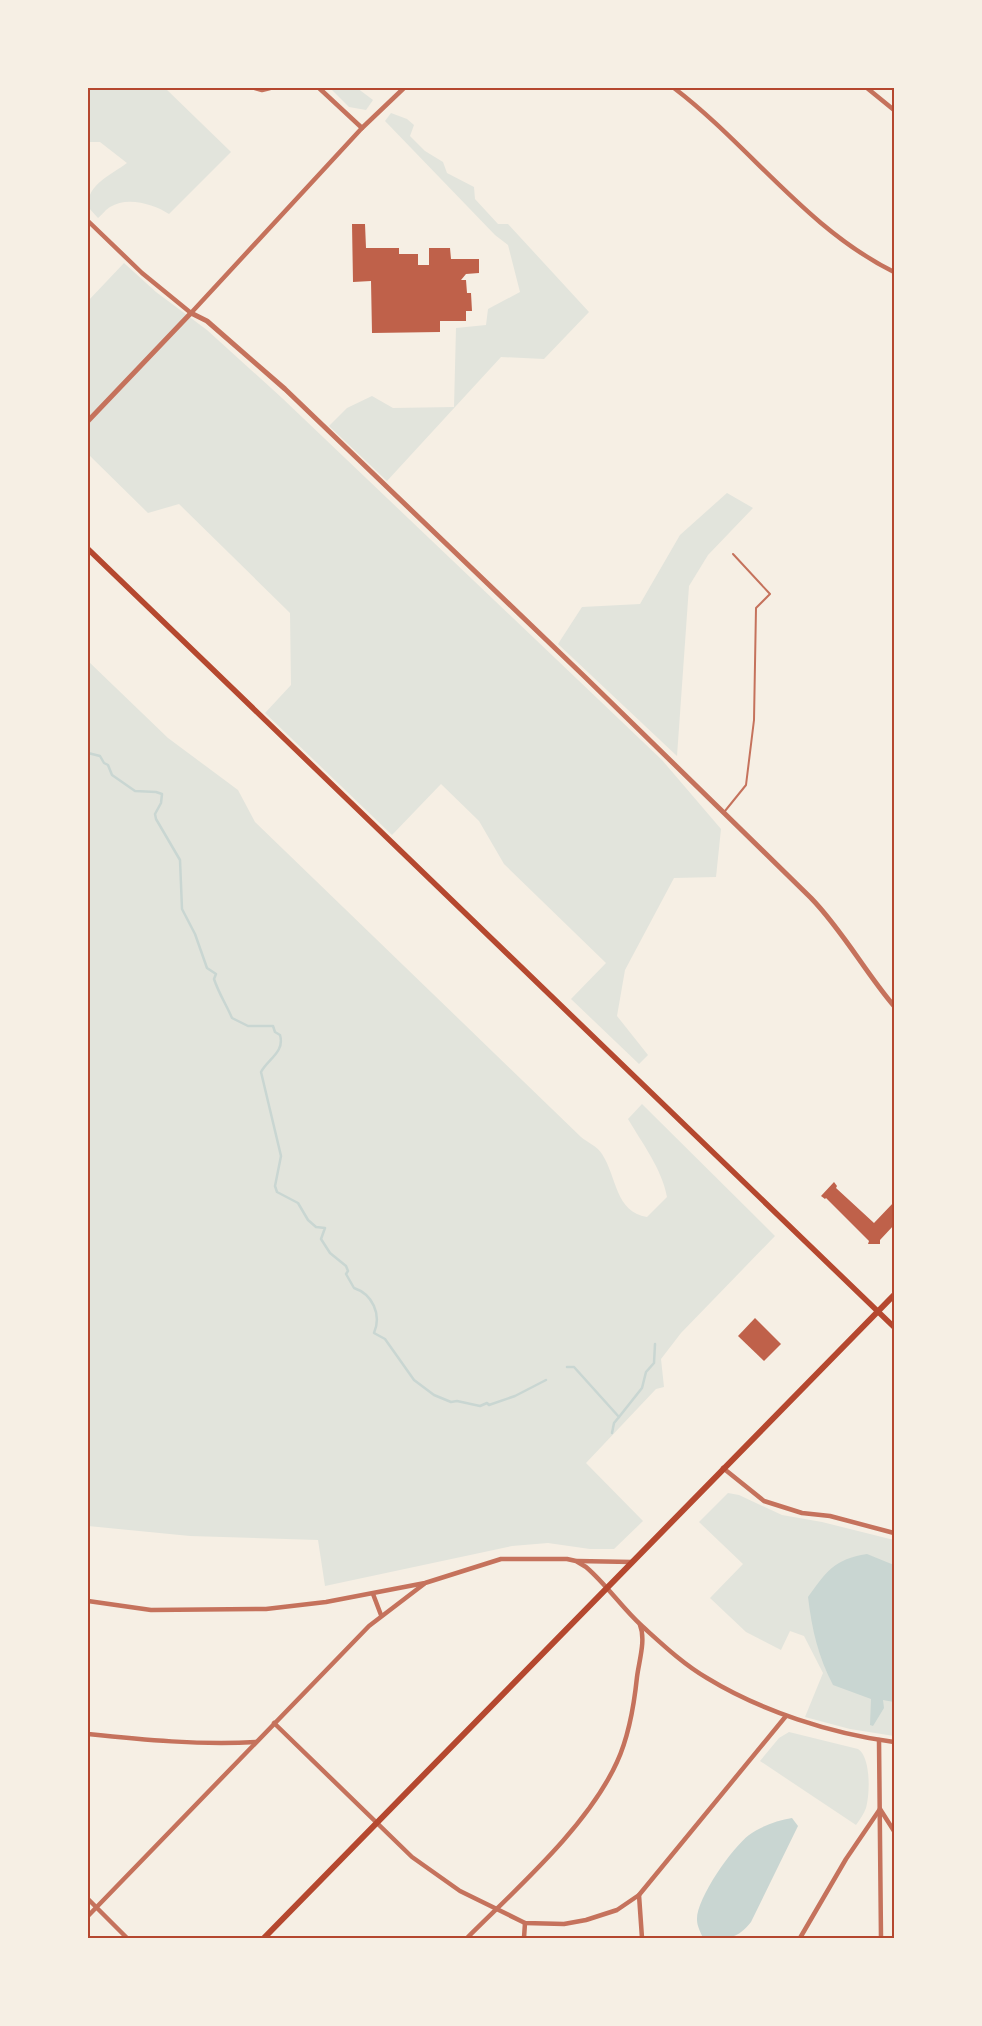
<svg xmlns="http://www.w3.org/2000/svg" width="982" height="2026" font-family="'PT Serif',serif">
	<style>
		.green { fill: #e2e4dc }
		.water { fill: #c9d6d2 }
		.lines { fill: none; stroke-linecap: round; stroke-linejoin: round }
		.stream { stroke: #c9d6d2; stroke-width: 2.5 }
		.building { fill: #bf614a }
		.service { stroke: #c5725c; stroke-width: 2 }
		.minor { stroke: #c5725c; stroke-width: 4.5 }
		.tertiary { stroke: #c5725c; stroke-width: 5 }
		.secondary { stroke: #b5482f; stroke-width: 5.5 }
		.primary { stroke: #b5482f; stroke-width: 6 }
		.neatline { fill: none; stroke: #b5482f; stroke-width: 2 }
	</style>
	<rect width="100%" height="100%" fill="#f6efe4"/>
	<g class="green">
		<path d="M88,88H165L231,152L169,214C154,204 127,196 110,207C106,209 102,215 98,218L88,207C87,184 111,175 127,163L100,142H88Z"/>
		<path d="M330,88H357L373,100L366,110L349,107Z"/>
		<path d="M391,113L407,119L414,125L410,136L425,151L443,162L447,173L474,187L475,199L498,224H508L589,312L544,359L501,357L387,481L329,426L347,408L372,396L393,408L454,407L456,328L486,325L488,309L520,292L508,245L495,235L385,121Z"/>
		<path d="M124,263L156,292L207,330L282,398L662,760L721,829L716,877L674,878L625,970L617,1016L648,1055L639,1064L571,999L606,963L504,864L479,821L441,784L392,835L265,713L291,685L290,613L179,504L148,513L88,454V301Z"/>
		<path d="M727,493L753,508L708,555L689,586L677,756L558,644L582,607L640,604L680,535Z"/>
		<path d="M88,661L168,738L238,790L255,822L581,1137C587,1142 598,1147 602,1154C617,1177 615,1212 647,1217L667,1197C662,1169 642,1143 628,1119L642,1104L775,1236L681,1333L661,1359L664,1387L656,1389L586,1463L643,1521L614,1549H590L548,1543L512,1546L325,1586L318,1540L190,1536L88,1526Z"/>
		<path d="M728,1493L739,1495L782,1515L822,1522L894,1540V1736L850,1729L805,1717L823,1673L804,1636L790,1631L781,1650L746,1632L710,1598L743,1564L699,1522Z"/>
		<path d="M789,1732L858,1749C871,1757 870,1794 866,1808C864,1814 860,1819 856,1825L760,1761L779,1738Z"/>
	</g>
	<g class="water">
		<path d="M867,1554L894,1565V1702L883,1700L884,1708L873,1726L870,1725L871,1699L833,1685C818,1656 812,1630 808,1597C826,1572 834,1559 867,1554Z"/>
		<path d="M792,1818L798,1826L751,1922C736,1941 725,1939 703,1938C701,1933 697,1926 697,1920C696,1899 732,1848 749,1835C760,1827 777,1820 792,1818Z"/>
	</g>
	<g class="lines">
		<g class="stream">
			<path d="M88,753L100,756L104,763L108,765L112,775L135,791L156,792L162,794L161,803L155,814L156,819L180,860L182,909L195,934L207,968L216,974L214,979C219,994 226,1004 232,1018L248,1026H273L275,1032L280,1035C285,1052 268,1059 261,1072L281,1156L275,1186L277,1192L298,1203L308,1220L316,1227L325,1228L321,1239L330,1253L346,1266L348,1271L346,1274L354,1288C372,1294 382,1314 374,1333L385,1339L414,1380L434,1395L451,1402L457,1401L480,1406L487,1403L489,1405L515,1396L546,1380"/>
			<path d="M567,1367H574L619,1417L614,1423L612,1433"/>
			<path d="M619,1417L642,1388L646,1372L654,1363L655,1344"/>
		</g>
	</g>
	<g class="building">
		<path d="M352,224H365L366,248H399V254H418V265H429V248H450L451,259H479V273L466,274L461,280H466L467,293H471L472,311H466V321H440V332L372,333L371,281L353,282Z"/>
		<path d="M834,1182L837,1186L836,1188L874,1223L894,1202V1225L880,1240V1244H868L869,1241L826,1198L825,1199L821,1196Z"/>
		<path d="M755,1318L781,1344L764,1361L738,1336Z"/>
	</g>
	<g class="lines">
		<path class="service" d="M725,811L746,785L754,720L756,608L770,594L733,554"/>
		<g class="minor">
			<path d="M255,88L262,90L270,88"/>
			<path d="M319,88L362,128"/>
			<path d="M674,88C750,146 807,229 894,272"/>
			<path d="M867,88L894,110"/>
			<path d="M88,221L142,273L191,313L362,128L404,88"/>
			<path d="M723,1468L764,1501L802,1513L830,1516L894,1533"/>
			<path d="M577,1561L632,1562"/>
			<path d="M373,1594L381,1615"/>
			<path d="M88,1601L151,1610L266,1609L326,1602L425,1583L501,1559H567L576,1561L586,1567C607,1585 622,1608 642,1626C662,1644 683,1664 707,1678C761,1711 832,1734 894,1742"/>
			<path d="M274,1723L412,1857L460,1891L525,1923L564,1924L586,1920L617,1910L639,1895L786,1716"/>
			<path d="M88,1734C144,1740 199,1745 256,1742"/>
			<path d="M879,1740L881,1938"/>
			<path d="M639,1895L642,1938"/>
			<path d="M88,1899L127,1938"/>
			<path d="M88,1916L369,1626L424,1584"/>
			<path d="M467,1938C517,1888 588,1826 617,1762C629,1736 634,1706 637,1677C639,1661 646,1640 640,1625"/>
			<path d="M524,1938L525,1923"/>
			<path d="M800,1938L846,1859L880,1809L894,1831"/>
		</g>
		<path class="tertiary" d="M88,421L191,313L207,321L285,389L584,676L811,898C843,931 865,972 894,1006"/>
		<path class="secondary" d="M88,549L894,1327"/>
		<path class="primary" d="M264,1938L894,1295"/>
	</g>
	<rect width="982" height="2026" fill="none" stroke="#f6efe4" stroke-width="178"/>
	<rect x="89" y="89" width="804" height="1848" class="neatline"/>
</svg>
